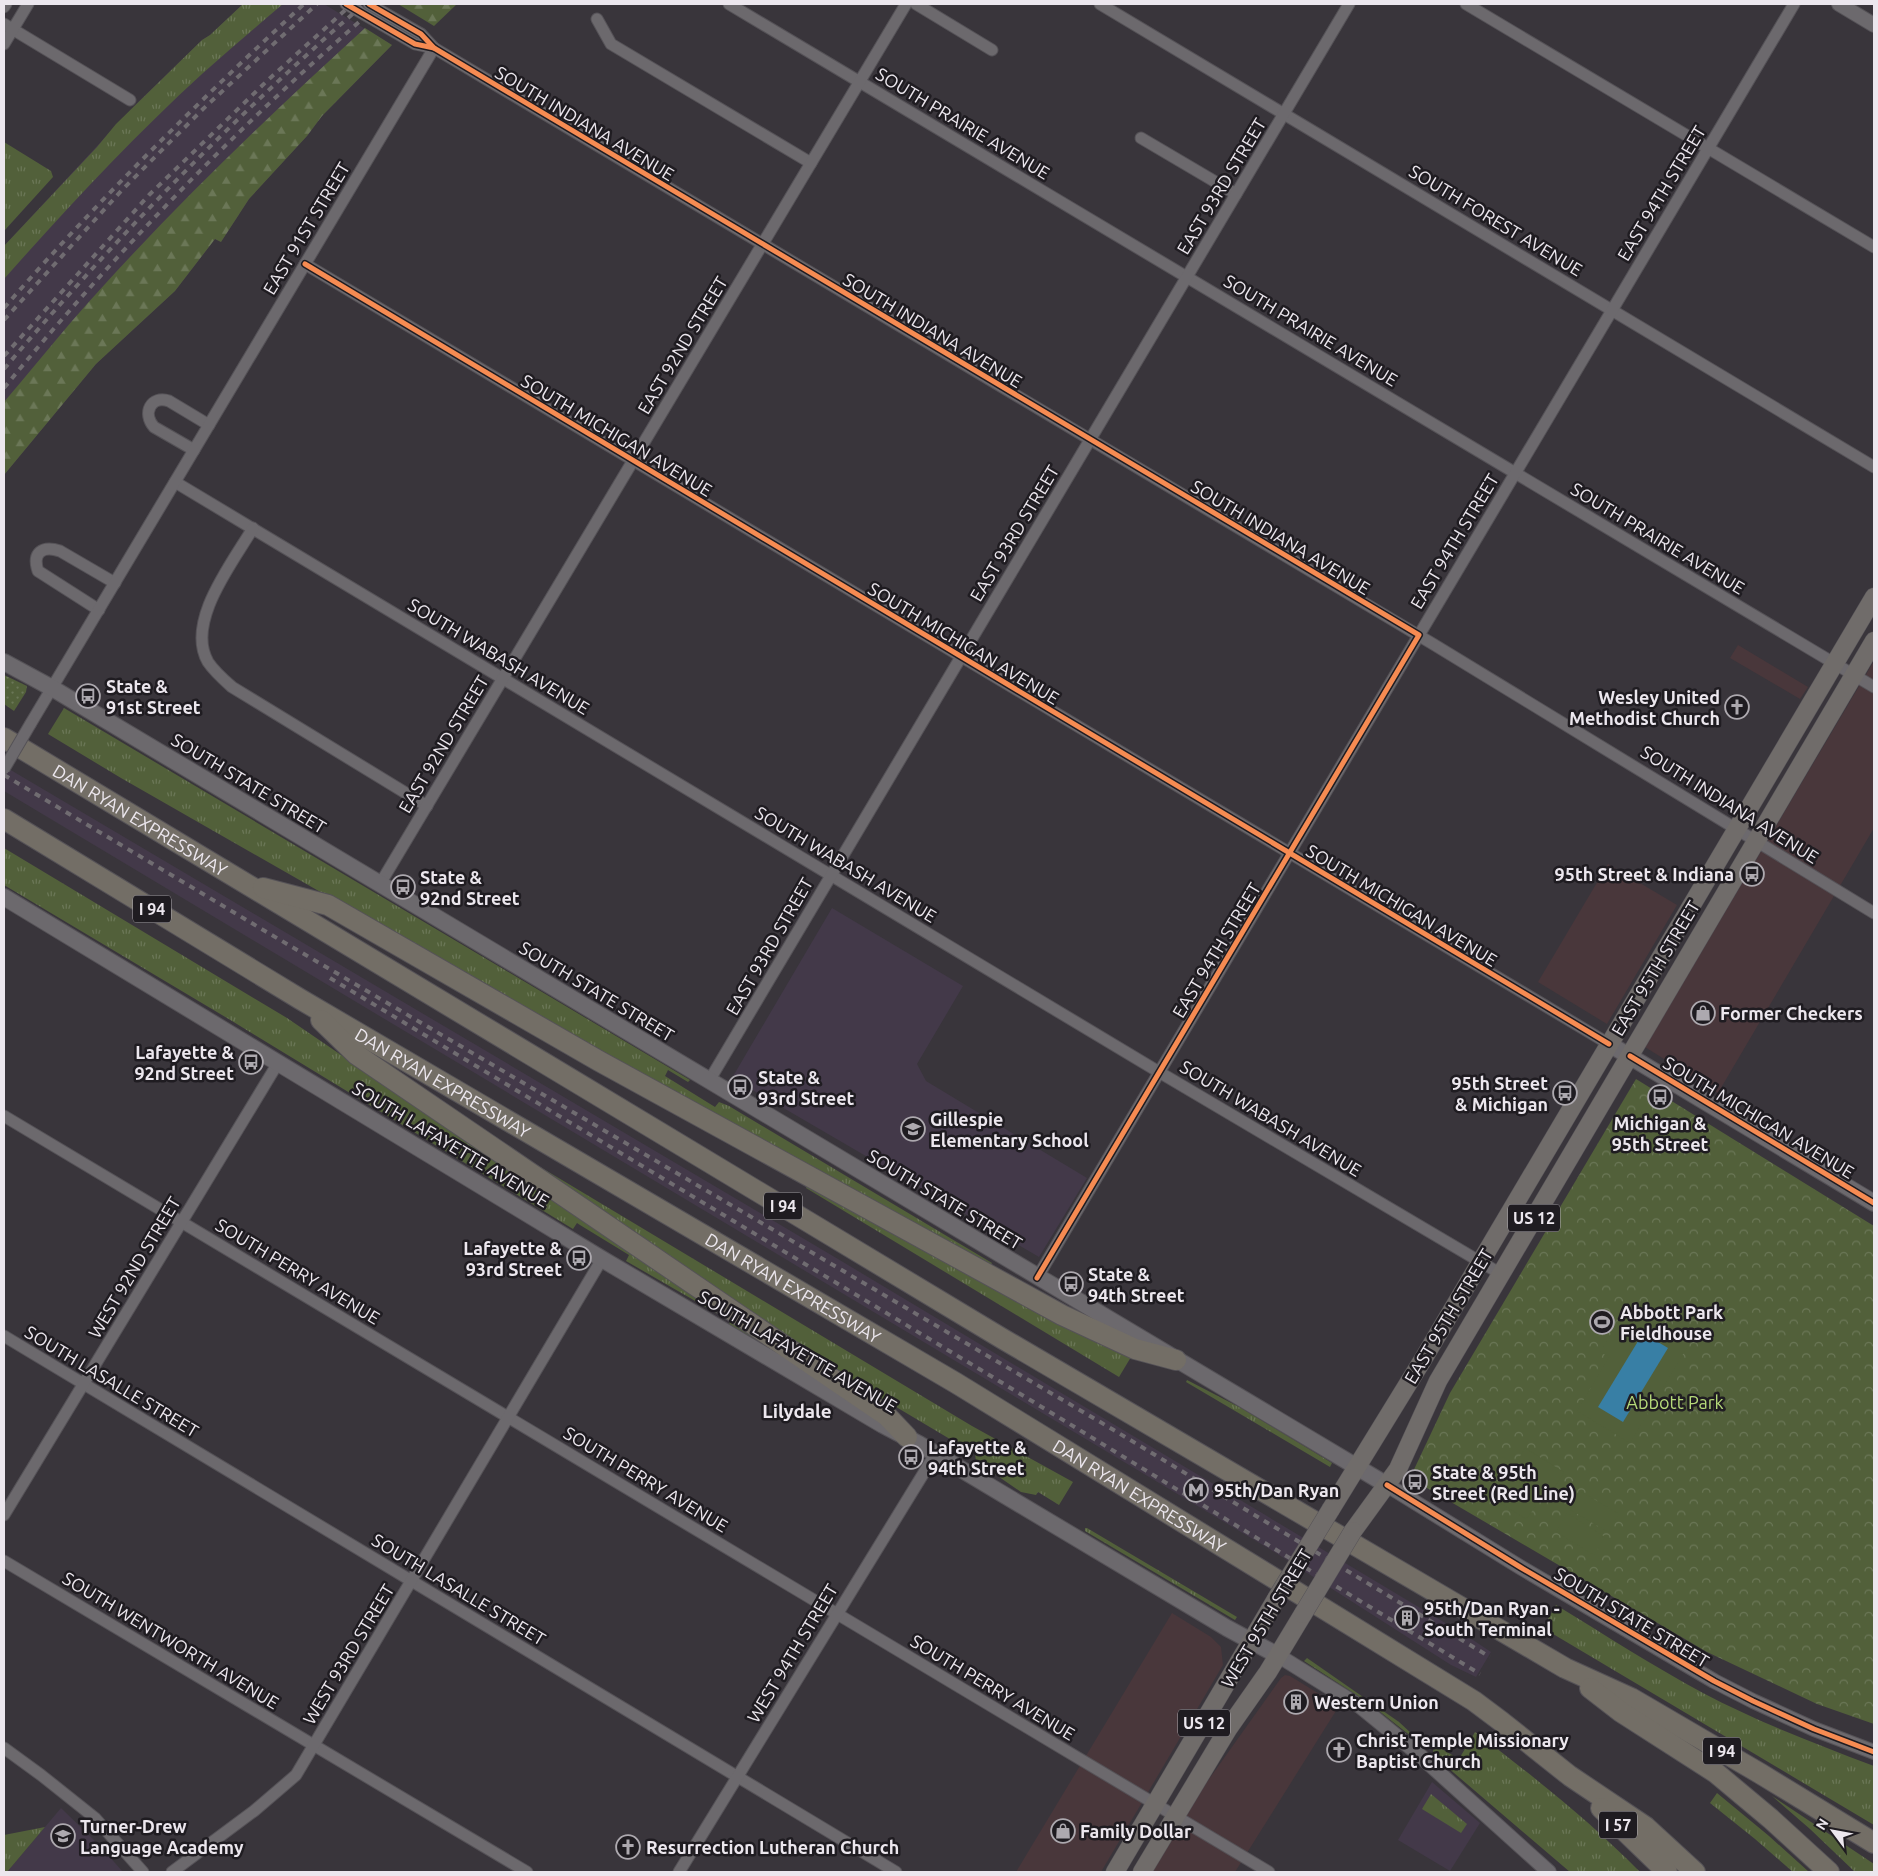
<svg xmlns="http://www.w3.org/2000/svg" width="1878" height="1876" font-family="Ubuntu,sans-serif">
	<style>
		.commercial { fill: #49373b }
		.built { fill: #433949 }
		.grass { fill: url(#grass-tufts) }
		.forest { fill: url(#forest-firs) }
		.park { fill: url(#park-crowns) }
		.garden { fill: url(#garden-dots) }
		.pitch { fill: #52603a }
		.water { fill: #387fa5 }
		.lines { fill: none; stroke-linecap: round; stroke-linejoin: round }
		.minor-casing { stroke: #555257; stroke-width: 13 }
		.tertiary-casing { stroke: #555257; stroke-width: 16 }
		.secondary-casing { stroke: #555257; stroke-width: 18 }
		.primary-casing { stroke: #555257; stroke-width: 19 }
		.motorway-casing { stroke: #555257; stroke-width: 22 }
		.minor { stroke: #6c696d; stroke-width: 11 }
		.tertiary { stroke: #6c696d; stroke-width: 14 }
		.secondary { stroke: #6c696d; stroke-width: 16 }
		.primary { stroke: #706c6a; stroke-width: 18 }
		.motorway { stroke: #736e66; stroke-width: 20 }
		.rail { stroke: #706c71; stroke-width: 4; stroke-dasharray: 6 6; stroke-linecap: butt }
		.minor-bridge-casing { stroke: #555257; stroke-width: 13; stroke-linecap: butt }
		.primary-bridge-casing { stroke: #555257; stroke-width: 19; stroke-linecap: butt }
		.minor-bridge { stroke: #6c696d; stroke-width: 11 }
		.primary-bridge { stroke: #706c6a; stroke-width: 18 }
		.cycleway-casing { stroke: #1f1c21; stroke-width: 8 }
		.cycleway { stroke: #f68b52; stroke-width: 5 }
		.labels { text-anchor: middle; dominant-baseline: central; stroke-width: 5; stroke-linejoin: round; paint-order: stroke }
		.shield { fill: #1f1c21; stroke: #aeaab0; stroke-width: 1 }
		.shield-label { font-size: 16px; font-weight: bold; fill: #ece7ee }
		.street-label { font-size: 18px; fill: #ece7ee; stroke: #1f1c21 }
		.poi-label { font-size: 18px; font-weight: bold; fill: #ece7ee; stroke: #1f1c21; text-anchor: start }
		.park-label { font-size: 18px; fill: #b6da7a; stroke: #1f1c21 }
		.neighbourhood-label { font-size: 19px; font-weight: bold; fill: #ece7ee; stroke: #1f1c21 }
	</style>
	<defs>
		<pattern id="grass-tufts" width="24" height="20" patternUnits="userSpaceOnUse" patternTransform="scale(1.25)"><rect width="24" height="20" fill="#52603a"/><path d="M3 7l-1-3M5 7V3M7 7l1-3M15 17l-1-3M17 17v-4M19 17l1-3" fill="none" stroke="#6b7757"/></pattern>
		<pattern id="forest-firs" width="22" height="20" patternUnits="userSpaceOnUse" patternTransform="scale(1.25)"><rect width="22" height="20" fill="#52603a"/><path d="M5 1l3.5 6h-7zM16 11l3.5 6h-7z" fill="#6b7757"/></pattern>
		<pattern id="park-crowns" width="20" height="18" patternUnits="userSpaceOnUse" patternTransform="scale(1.25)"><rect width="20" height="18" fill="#52603a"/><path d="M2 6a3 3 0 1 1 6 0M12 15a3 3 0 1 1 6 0" fill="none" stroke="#6b7757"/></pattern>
		<pattern id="garden-dots" width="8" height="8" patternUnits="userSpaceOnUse" patternTransform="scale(1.25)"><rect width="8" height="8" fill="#52603a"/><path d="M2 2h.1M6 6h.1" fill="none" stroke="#6b7757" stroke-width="1.8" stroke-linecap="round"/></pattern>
	</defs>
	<rect width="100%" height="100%" fill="#39353b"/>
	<g class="commercial">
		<path d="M1738,645L1808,687L1800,699L1730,658Z"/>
		<path d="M1874,661V828L1718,1093L1645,1047Z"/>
		<path d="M1608,864L1677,905L1607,1024L1538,982Z"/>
		<path d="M1172,1613L1211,1637L1221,1647L1223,1665L1101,1872H1016Z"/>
		<path d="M1285,1675L1290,1676L1339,1706L1235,1872H1152L1202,1789L1281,1678Z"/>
	</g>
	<g class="built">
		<path d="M243,4H324L392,45L322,116L307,136L249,199L221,242L215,239L175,291L96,364L4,475V246L135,105L202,40L210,35Z"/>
		<path d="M4,766L838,1259L1467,1636L1491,1652L1476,1677L1451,1665L1276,1553L4,791Z"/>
		<path d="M832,908L963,986L917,1064L926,1081L1087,1178L1039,1257L732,1078Z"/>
		<path d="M1432,1782L1480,1823L1450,1871L1398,1840Z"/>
		<path d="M61,1808L99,1845L123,1872H7Z"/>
	</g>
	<g class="grass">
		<path d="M243,4H283C256,27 229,50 202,74C132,138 67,208 4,279V246L97,147L116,124L202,40L210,35Z"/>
		<path d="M4,142L51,171L53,177L4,231Z"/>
		<path d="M64,708L690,1080L688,1082L668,1070L665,1076L715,1107L719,1102L729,1106L992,1263L990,1267L670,1092L121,778L48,734Z"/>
		<path d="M4,848L287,1018L779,1354L729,1325L730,1321L626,1261L629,1255L580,1225L577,1223L573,1229L232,1021L4,885Z"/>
		<path d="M537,1165L972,1426L1073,1482L1059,1505L1038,1492L1036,1495L1021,1492L976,1461L975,1454L814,1358Z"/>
		<path d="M808,1183L1131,1357L1119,1377L806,1188Z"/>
		<path d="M1187,1380L1241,1408L1332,1463L1330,1467L1186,1382Z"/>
		<path d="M1085,1528H1087L1237,1617L1235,1620L1085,1531Z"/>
		<path d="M1556,1605C1605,1635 1653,1666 1703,1693C1758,1722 1816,1744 1874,1766V1825L1543,1628Z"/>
		<path d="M1307,1658L1399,1722L1412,1734V1737L1369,1703L1304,1661Z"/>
		<path d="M1475,1732C1533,1776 1590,1821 1640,1872H1570L1433,1755V1751L1435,1745L1459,1759Z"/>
		<path d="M1717,1793L1769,1836L1809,1872H1793L1755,1839L1710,1803Z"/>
		<path d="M1431,1794L1467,1824L1461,1833L1422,1809Z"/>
		<path d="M1772,1796L1874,1864V1872H1855L1810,1829Z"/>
		<path d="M45,1827L7,1872H4V1835Z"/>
	</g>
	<g class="forest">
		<path d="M398,4H457L434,26Z"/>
		<path d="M365,28L392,45L322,116L307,136L249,199L221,242L215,239L175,291L96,364L4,475V402C27,375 49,348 72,321C163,217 263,121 365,28Z"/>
	</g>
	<path class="park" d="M1636,1079L1874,1226V1724L1817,1704L1707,1652L1410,1478L1450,1393Z"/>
	<path class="garden" d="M4,675L27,686L26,692L14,711L4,704Z"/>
	<g class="pitch">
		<path d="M1627,1307L1689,1344L1630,1443L1577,1411L1609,1357L1600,1352Z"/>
		<path d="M1525,1448L1564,1472L1547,1500L1508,1476Z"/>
		<path d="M1507,1488L1536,1506L1526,1519L1497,1501Z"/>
		<path d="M1580,1491L1619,1514L1608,1532L1569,1509Z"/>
		<path d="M1567,1513L1605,1537L1594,1555L1556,1532Z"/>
	</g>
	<path class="water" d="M1643,1333L1668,1348L1623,1422L1598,1407Z"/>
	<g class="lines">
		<g class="minor-casing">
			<g id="minor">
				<path d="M346,4L415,44L434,48"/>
				<path d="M369,4L421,34L434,48L1433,644L1874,913"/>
				<path d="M729,4L1874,687"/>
				<path d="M916,4L992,50"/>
				<path d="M1100,4L1874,467"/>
				<path d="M1466,4L1874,247"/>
				<path d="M4,7L6,4"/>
				<path d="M597,19L611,44L811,163"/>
				<path d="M4,24L130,100"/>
				<path d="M4,44L28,4"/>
				<path d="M1141,138L1236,194"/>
				<path d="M305,264L1609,1044"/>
				<path d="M194,450L154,427C142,413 151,395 169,401L209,425"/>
				<path d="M175,482L1159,1072L1501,1274"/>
				<path d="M253,528C233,562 185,622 208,662C214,671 224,680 232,687L427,806"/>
				<path d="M99,610L38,571C32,553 42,545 60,551L115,583"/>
				<path d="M31,723L434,48"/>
				<path d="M380,884L906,4"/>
				<path d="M709,1081L1349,4"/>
				<path d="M4,1116L1269,1872"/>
				<path d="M1037,1278L1794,4"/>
				<path d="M4,1336L896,1872"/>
				<path d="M4,1515L278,1063"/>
				<path d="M4,1561L527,1872"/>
				<path d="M4,1748L41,1775L95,1818L143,1872"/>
				<path d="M172,1872L254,1811L296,1775L602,1259"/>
				<path d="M679,1872L936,1453"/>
			</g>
		</g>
		<g class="tertiary-casing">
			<g id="tertiary">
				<path d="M1839,4L1874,25"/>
				<path d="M1387,1485L1520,1567L1714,1681L1753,1701L1814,1729L1874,1752"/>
				<path d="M1279,1656L1361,1707L1416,1752L1549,1872"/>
			</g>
		</g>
		<g class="secondary-casing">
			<g id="secondary">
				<path d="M4,662L52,688L1387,1485"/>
				<path d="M4,897L602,1259L883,1425L919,1444L1227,1628L1279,1656"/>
				<path d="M1609,1044L1874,1203"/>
			</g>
		</g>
		<g class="primary-casing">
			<g id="primary">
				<path d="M1331,1509L1422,1361L1874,597"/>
				<path d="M1353,1531L1398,1469L1438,1381L1874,641"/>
				<path d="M1115,1872L1276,1599"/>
				<path d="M1142,1872L1228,1729L1268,1672L1303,1614"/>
			</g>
		</g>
		<g class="motorway-casing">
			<g id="motorway">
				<path id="s1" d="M4,738L1003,1339L1565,1668L1631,1698L1761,1774L1874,1843"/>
				<path id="s2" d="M4,819L300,999L956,1383L1474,1701L1502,1722L1570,1776L1646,1827L1695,1872"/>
				<path d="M263,888L328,905L599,1061L1062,1315L1135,1349L1176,1360"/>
				<path d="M321,1020L357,1055L887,1416L907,1437"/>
				<path d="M1590,1688L1621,1712L1716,1773L1771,1819L1829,1872"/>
				<path d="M1601,1808L1667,1872"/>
			</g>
		</g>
		<use href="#minor" class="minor"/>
		<use href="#tertiary" class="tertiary"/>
		<use href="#secondary" class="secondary"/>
		<use href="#primary" class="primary"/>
		<use href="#motorway" class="motorway"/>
		<g class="rail">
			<path d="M4,308C98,200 199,101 304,4"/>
			<path d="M4,320L122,190L203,109L317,4"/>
			<path d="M4,356L149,195L269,79L352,4"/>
			<path d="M4,369C114,239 235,116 364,4"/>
			<path d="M4,388C117,250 244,120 380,4"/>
			<path d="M4,775L270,934L1112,1429L1490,1657"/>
			<path d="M330,978L981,1370L1480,1674"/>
		</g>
		<g class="minor-bridge-casing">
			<path id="minor-bridge" d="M4,769L31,723"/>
		</g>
		<g class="primary-bridge-casing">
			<g id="primary-bridge">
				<path d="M1276,1599L1331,1509"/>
				<path d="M1303,1614L1353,1531"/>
			</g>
		</g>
		<use href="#minor-bridge" class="minor-bridge"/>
		<use href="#primary-bridge" class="primary-bridge"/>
		<g class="cycleway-casing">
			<g id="cycleway">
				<path d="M346,4L415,44L434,48"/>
				<path d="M369,4L421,34L434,48L1419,635L1037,1278"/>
				<path d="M305,264L1609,1044"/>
				<path d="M1630,1056L1874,1203"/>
				<path d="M1387,1485L1520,1567L1714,1681L1753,1701L1814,1729L1874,1752"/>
			</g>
		</g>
		<use href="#cycleway" class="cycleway"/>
	</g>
	<defs>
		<g id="bus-ring" transform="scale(1.25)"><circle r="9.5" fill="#1f1c21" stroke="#ada9af" stroke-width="1.5"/><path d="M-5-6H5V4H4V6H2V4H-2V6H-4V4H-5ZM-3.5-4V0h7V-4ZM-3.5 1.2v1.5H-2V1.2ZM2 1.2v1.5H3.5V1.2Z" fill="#ada9af"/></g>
		<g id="church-ring" transform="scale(1.25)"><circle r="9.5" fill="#1f1c21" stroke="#ada9af" stroke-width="1.5"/><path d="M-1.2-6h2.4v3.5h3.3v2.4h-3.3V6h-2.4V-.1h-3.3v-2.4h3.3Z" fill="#ada9af"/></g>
		<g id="shop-ring" transform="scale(1.25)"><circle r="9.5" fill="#1f1c21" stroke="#ada9af" stroke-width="1.5"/><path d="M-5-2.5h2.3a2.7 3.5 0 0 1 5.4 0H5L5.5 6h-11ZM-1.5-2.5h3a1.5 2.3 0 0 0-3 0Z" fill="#ada9af"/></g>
		<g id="school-ring" transform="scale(1.25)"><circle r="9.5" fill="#1f1c21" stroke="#ada9af" stroke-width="1.5"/><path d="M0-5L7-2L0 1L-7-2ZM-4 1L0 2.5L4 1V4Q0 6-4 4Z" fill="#ada9af"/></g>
		<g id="stadium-ring" transform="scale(1.25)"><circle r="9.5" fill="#1f1c21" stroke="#ada9af" stroke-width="1.5"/><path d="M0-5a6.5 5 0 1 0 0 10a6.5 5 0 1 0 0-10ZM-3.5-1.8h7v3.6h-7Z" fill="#ada9af"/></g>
		<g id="metro-ring" transform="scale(1.25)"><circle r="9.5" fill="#1f1c21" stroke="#ada9af" stroke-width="1.5"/><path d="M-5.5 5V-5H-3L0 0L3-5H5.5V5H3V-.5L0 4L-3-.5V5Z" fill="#ada9af"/></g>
		<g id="building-ring" transform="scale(1.25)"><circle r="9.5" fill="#1f1c21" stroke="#ada9af" stroke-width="1.5"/><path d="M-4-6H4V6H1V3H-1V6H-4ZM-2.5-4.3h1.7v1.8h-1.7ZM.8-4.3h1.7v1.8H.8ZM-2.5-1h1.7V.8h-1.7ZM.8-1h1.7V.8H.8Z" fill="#ada9af"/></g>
	</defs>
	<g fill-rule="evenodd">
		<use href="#bus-ring" x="88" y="696"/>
		<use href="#church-ring" x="1737" y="707"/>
		<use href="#bus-ring" x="1752" y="874"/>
		<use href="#bus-ring" x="403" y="887"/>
		<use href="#shop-ring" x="1703" y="1013"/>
		<use href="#bus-ring" x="251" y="1062"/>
		<use href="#bus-ring" x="740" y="1087"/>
		<use href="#bus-ring" x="1565" y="1093"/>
		<use href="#bus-ring" x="1660" y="1097"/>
		<use href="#school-ring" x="913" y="1129"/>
		<use href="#bus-ring" x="579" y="1258"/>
		<use href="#bus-ring" x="1071" y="1284"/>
		<use href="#stadium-ring" x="1602" y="1322"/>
		<use href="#bus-ring" x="911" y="1457"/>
		<use href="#bus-ring" x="1415" y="1482"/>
		<use href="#metro-ring" x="1196" y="1490"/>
		<use href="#building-ring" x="1407" y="1618"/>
		<use href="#building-ring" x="1296" y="1702"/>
		<use href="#church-ring" x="1339" y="1750"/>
		<use href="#shop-ring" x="1063" y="1831"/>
		<use href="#school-ring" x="63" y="1836"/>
		<use href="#church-ring" x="628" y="1847"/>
	</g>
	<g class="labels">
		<g class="shield">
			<rect x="133" y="895.5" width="38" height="27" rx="4"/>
			<rect x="764" y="1192.5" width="38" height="27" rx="4"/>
			<rect x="1508" y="1204.5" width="52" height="27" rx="4"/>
			<rect x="1178" y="1709.5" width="52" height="27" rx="4"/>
			<rect x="1703" y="1737.5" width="38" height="27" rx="4"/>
			<rect x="1599" y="1811.5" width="38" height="27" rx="4"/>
		</g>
		<g class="shield-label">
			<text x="152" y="909">I 94</text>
			<text x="783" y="1206">I 94</text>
			<text x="1534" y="1218">US 12</text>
			<text x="1204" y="1723">US 12</text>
			<text x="1722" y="1751">I 94</text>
			<text x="1618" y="1825">I 57</text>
		</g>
		<g class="street-label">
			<text transform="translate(585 123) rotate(31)">SOUTH INDIANA AVENUE</text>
			<text transform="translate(963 123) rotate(31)">SOUTH PRAIRIE AVENUE</text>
			<text transform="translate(1221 186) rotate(-59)">EAST 93RD STREET</text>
			<text transform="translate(1661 193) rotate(-59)">EAST 94TH STREET</text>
			<text transform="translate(1496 220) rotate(31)">SOUTH FOREST AVENUE</text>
			<text transform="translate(306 228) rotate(-59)">EAST 91ST STREET</text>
			<text transform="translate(933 330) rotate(31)">SOUTH INDIANA AVENUE</text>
			<text transform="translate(1311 330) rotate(31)">SOUTH PRAIRIE AVENUE</text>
			<text transform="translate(682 345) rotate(-59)">EAST 92ND STREET</text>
			<text transform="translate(617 435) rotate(31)">SOUTH MICHIGAN AVENUE</text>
			<text transform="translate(1014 533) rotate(-59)">EAST 93RD STREET</text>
			<text transform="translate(1281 537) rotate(31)">SOUTH INDIANA AVENUE</text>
			<text transform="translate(1658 538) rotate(31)">SOUTH PRAIRIE AVENUE</text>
			<text transform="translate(1454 541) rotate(-59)">EAST 94TH STREET</text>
			<text transform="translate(964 643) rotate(31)">SOUTH MICHIGAN AVENUE</text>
			<text transform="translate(499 656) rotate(31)">SOUTH WABASH AVENUE</text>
			<text transform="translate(443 744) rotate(-59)">EAST 92ND STREET</text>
			<text transform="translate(249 783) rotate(31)">SOUTH STATE STREET</text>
			<text transform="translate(1730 804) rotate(32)">SOUTH INDIANA AVENUE</text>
			<text stroke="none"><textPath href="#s1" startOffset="159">DAN RYAN EXPRESSWAY</textPath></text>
			<text transform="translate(846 864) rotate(31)">SOUTH WABASH AVENUE</text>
			<text transform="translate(1402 905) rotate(31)">SOUTH MICHIGAN AVENUE</text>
			<text transform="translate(769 946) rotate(-60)">EAST 93RD STREET</text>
			<text transform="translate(1216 950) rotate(-59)">EAST 94TH STREET</text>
			<text transform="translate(1655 968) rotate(-59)">EAST 95TH STREET</text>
			<text transform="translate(597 991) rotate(31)">SOUTH STATE STREET</text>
			<text stroke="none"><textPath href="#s2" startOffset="512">DAN RYAN EXPRESSWAY</textPath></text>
			<text transform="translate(1759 1117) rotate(31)">SOUTH MICHIGAN AVENUE</text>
			<text transform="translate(1271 1118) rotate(31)">SOUTH WABASH AVENUE</text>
			<text transform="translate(451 1144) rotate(31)">SOUTH LAFAYETTE AVENUE</text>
			<text transform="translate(945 1199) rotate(31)">SOUTH STATE STREET</text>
			<text transform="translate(134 1267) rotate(-59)">WEST 92ND STREET</text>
			<text transform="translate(298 1271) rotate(31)">SOUTH PERRY AVENUE</text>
			<text stroke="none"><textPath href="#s2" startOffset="918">DAN RYAN EXPRESSWAY</textPath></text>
			<text transform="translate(1448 1316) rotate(-59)">EAST 95TH STREET</text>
			<text transform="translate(798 1351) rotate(30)">SOUTH LAFAYETTE AVENUE</text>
			<text transform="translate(112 1381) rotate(31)">SOUTH LASALLE STREET</text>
			<text transform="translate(646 1479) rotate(31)">SOUTH PERRY AVENUE</text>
			<text stroke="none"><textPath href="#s2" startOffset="1322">DAN RYAN EXPRESSWAY</textPath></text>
			<text transform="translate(459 1589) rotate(31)">SOUTH LASALLE STREET</text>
			<text transform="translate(1632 1617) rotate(31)">SOUTH STATE STREET</text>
			<text transform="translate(1266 1618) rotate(-59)">WEST 95TH STREET</text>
			<text transform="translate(171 1640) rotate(31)">SOUTH WENTWORTH AVENUE</text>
			<text transform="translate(792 1653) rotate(-59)">WEST 94TH STREET</text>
			<text transform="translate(348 1654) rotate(-59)">WEST 93RD STREET</text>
			<text transform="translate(993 1687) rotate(31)">SOUTH PERRY AVENUE</text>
		</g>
		<g class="poi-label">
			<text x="106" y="686">State &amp;<tspan x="106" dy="21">91st Street</tspan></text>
			<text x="1720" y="697" text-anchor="end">Wesley United<tspan x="1720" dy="21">Methodist Church</tspan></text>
			<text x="1734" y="874" text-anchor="end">95th Street &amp; Indiana</text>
			<text x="420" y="877">State &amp;<tspan x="420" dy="21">92nd Street</tspan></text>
			<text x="1720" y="1013">Former Checkers</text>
			<text x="234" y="1052" text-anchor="end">Lafayette &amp;<tspan x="234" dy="21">92nd Street</tspan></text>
			<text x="758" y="1077">State &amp;<tspan x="758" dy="21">93rd Street</tspan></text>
			<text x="1548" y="1083" text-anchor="end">95th Street<tspan x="1548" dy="21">&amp; Michigan</tspan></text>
			<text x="930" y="1119">Gillespie<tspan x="930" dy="21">Elementary School</tspan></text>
			<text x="1660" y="1123" text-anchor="middle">Michigan &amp;<tspan x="1660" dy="21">95th Street</tspan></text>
			<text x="562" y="1248" text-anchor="end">Lafayette &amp;<tspan x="562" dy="21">93rd Street</tspan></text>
			<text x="1088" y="1274">State &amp;<tspan x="1088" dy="21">94th Street</tspan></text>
			<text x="1620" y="1312">Abbott Park<tspan x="1620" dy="21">Fieldhouse</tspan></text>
			<text x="928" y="1447">Lafayette &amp;<tspan x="928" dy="21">94th Street</tspan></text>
			<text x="1432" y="1472">State &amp; 95th<tspan x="1432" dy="21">Street (Red Line)</tspan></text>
			<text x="1214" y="1490">95th/Dan Ryan</text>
			<text x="1424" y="1608">95th/Dan Ryan -<tspan x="1424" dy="21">South Terminal</tspan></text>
			<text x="1314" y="1702">Western Union</text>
			<text x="1356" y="1740">Christ Temple Missionary<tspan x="1356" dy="21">Baptist Church</tspan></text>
			<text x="80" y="1826">Turner-Drew<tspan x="80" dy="21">Language Academy</tspan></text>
			<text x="1080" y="1831">Family Dollar</text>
			<text x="646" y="1847">Resurrection Lutheran Church</text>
		</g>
		<g class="park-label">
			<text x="1675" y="1402">Abbott Park</text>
		</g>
		<g class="neighbourhood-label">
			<text x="797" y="1411">Lilydale</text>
		</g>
	</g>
	<rect width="1878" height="1876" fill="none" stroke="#ece7ee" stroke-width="10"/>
	<g transform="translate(1833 1831) rotate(302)" stroke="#1f1c21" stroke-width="4" paint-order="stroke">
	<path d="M0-4L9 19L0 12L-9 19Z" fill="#ece7ee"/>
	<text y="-8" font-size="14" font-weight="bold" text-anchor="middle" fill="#ece7ee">N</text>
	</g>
</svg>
